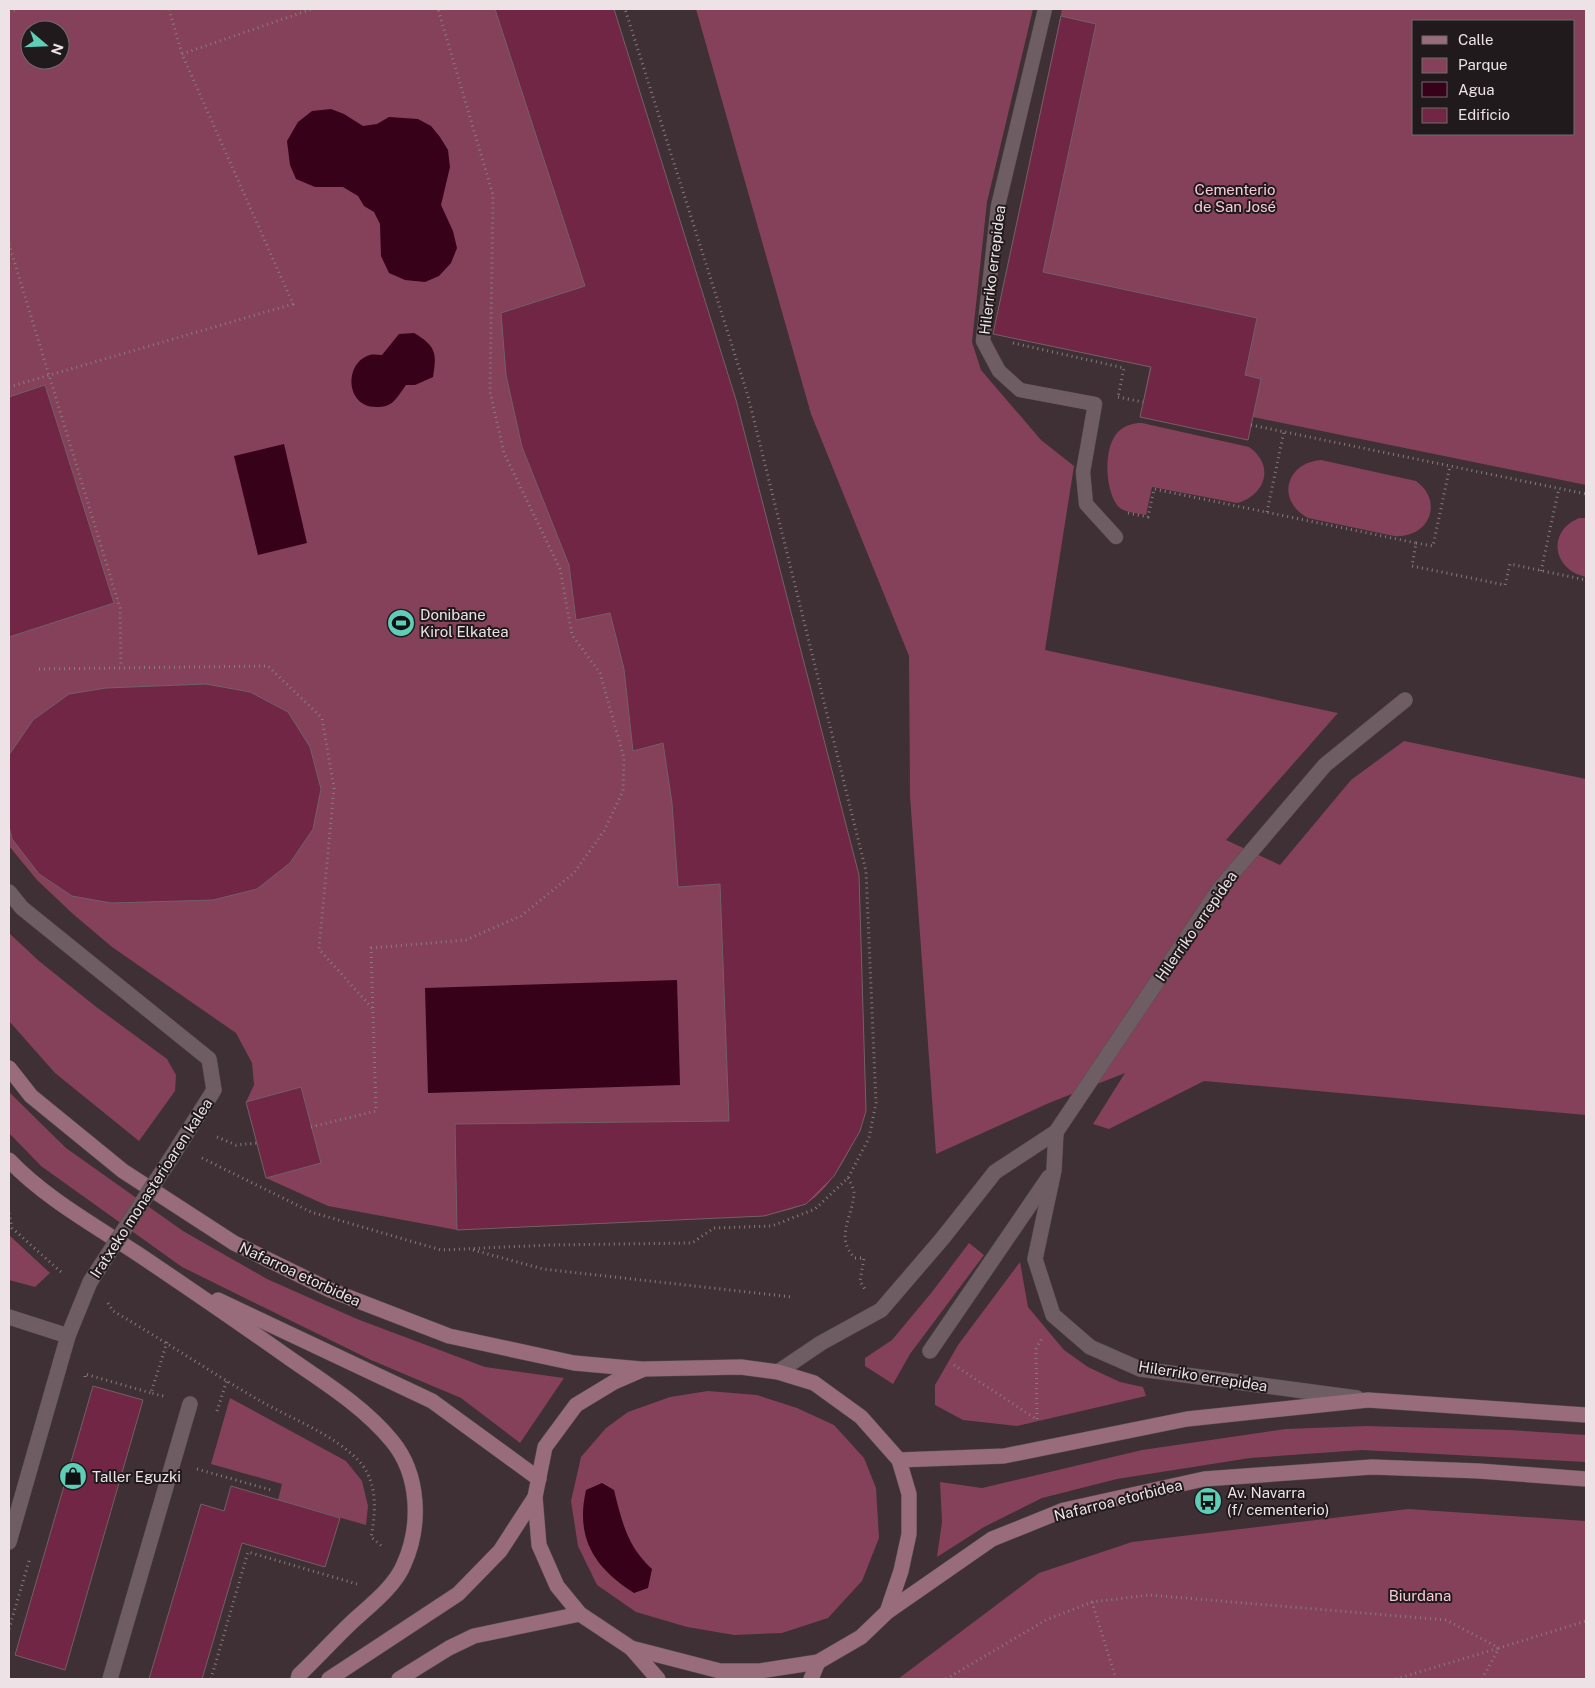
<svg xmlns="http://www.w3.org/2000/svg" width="1595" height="1688" font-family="'Public Sans',sans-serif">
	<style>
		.green { fill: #844159; fill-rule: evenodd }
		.water { fill: #37011a }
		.building { fill: #702644; stroke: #716065 }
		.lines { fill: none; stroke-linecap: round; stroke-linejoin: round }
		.lane-casing { stroke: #594d51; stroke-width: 15 }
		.street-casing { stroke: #594d51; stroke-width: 16 }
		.secondary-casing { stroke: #594d51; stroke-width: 16 }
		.path { stroke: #887b7f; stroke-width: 3; stroke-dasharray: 1 4; stroke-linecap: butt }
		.lane { stroke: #6e5e63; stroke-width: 14 }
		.street { stroke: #6e5e63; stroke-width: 15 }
		.secondary { stroke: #986c7a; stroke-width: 15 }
		.street-bridge-casing { stroke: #594d51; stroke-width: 16; stroke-linecap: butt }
		.street-bridge { stroke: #6e5e63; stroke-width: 15 }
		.labels { text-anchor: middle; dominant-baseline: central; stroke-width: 4; stroke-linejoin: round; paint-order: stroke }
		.park-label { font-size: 15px; fill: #f9cad8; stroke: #211a1c }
		.street-label { font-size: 15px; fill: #ede3e6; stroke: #211a1c }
		.poi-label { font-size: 15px; fill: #ede3e6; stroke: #211a1c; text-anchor: start }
	</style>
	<rect width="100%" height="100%" fill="#3e3034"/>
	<g class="green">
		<path d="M9,9H614L736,400L859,875L866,1111C858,1139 831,1191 805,1204C793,1210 777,1212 764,1216L457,1230L328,1206L266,1178L246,1102L254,1085L252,1063L236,1033L112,947L73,914L37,880L9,846ZM30,30H60V60H30Z"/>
		<path d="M696,9H1033L987,202L972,342L981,370L1041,440L1074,466L1045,650L1338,713L1226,840L1280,865L1351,780L1404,741L1586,779V1115L1204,1081L1109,1129L1093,1124L1125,1073L1049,1103L936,1154L910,796L909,656L811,414Z"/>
		<path d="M1062,9H1586V485L1253,417L1248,440L1140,417L1150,367L993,334ZM1414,21H1574V134H1414Z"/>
		<path d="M1142,423L1249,447C1275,465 1266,495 1237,503L1152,487L1146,515C1137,513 1123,513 1117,505C1105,489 1103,447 1118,432C1125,425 1133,423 1142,423Z"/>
		<path d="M1321,460L1416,481C1445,502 1428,539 1394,536L1308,518C1276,501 1285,463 1321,460Z"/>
		<path d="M1579,518H1586V577C1553,570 1546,532 1579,518Z"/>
		<path d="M9,933L39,961L95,1006L167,1059L176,1075L175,1091L139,1141L55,1073L9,1021Z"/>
		<path d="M9,1092L66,1148L183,1231L267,1279L357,1319L485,1367L564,1378L520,1443L461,1398L371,1360L182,1267L41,1166L9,1133Z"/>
		<path d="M9,1235L50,1273L35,1287L9,1280Z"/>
		<path d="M969,1243L984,1255L910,1354L893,1384L865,1366V1358L892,1340L932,1292Z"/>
		<path d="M1020,1262L1028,1307L1064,1350L1088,1367L1120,1382L1143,1387L1146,1396L1017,1426L963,1420L935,1405V1385L958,1345Z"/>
		<path d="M708,1391L757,1395L797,1408L834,1425L864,1458L876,1488L879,1538L862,1581L828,1618L782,1633L734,1635L687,1627L636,1612L597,1585L578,1546L571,1501L581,1457L606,1428L628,1412L670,1397Z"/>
		<path d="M230,1398L346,1461L362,1481L368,1506L366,1525L278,1500L282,1484L211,1464Z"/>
		<path d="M1366,1426L1510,1430L1586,1435V1462L1362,1450L1250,1458L1117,1479L1042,1498L984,1527L937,1557L942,1522L940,1482L982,1488L1142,1450L1286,1429Z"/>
		<path d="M1408,1509L1586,1521V1679H898L1039,1573L1132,1542Z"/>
	</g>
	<g class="water">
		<path d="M331,109L344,114L363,126L377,124L389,117L418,119L431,126L440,137L448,150L450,167L441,205L453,231L457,248L451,263L439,276L425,282L405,280L389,273L381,256L380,224L374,212L364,206L358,196L343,187H315L296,179L290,165L287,141L298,122L312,111Z"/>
		<path d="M414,333C436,346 437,353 433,377L415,385H406C402,390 399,396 394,401C389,406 383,407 376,407C345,407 344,362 370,355C373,354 378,355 382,355L399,334Z"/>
		<path d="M284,444L307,543L258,555L234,456Z"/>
		<path d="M677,980L680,1085L428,1093L425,988Z"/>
		<path d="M602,1483L614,1490C622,1522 627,1546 652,1569L648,1588L634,1593C595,1568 575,1539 586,1490Z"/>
	</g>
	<g class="building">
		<path d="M495,9H614L736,400L859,875L866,1111L860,1131L834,1176L806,1204L764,1216L457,1230L455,1124L729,1121L720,884L678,887L672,803L663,743L633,751L624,669L610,613L576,620L569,565L522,447L506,375L501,313L585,286Z"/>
		<path d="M1061,16L1096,24L1043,272L1257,318L1245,375L1261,379L1248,440L1140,417L1151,367L993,334Z"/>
		<path d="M45,385L114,603L9,637V397Z"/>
		<path d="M206,684L250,692L288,712L310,747L321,789L313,829L290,863L257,889L213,900L111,903L72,896L39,874L12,839L9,826V755L33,720L69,694L106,688Z"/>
		<path d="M301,1087L321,1163L266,1178L246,1102Z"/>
		<path d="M93,1386L143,1400L65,1670L15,1655Z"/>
		<path d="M231,1486L340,1518L325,1567L242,1543L202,1679H149L201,1504L224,1511Z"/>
	</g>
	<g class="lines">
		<g class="lane-casing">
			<path id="lane" d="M1045,9L998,206L983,341L999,371L1020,390L1095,404L1083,472L1086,504L1116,537"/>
		</g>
		<g class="street-casing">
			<g id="street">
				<path d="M9,892L22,908L209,1059L214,1090L171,1158"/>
				<path d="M1056,1132L1054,1170L1035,1259L1053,1315L1090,1347L1140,1369L1357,1398"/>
				<path d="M9,1317L68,1336"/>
				<path d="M930,1351L1049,1177"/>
				<path d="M778,1372L821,1343L881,1310L942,1239L995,1172L1056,1132L1220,888L1325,765L1405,700"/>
				<path d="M9,1542L68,1336L90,1282"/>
				<path d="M110,1679L190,1404"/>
			</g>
		</g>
		<g class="secondary-casing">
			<g id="secondary">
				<path d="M9,1068L31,1096L123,1171L234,1243L330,1290L449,1336L574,1363L641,1369"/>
				<path d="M9,1160C45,1198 94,1225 138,1254C190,1289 241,1324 292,1360C327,1384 365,1408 392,1441C420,1475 421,1526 404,1564C395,1587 368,1607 351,1623C333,1640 317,1658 299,1675L298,1679"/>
				<path d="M218,1300L432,1401L539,1479"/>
				<path d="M741,1367L778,1372L814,1383L861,1417L899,1460L909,1494V1534L901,1571L887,1612L861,1637L818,1662L760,1671H720L631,1648L580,1614L557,1586L539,1545L535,1497L545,1447L576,1405L614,1382L644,1369Z"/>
				<path d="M899,1460L1004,1456L1187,1419L1368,1400L1586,1415"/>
				<path d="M887,1612L992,1539L1064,1510L1204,1479L1372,1467L1479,1471L1586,1479"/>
				<path d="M631,1648L658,1679"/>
				<path d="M329,1679L458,1594L500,1551L535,1497"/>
				<path d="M399,1679L449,1648L474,1636L580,1614"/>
				<path d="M811,1679L818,1662"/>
			</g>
		</g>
		<g class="path">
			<path d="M9,12L18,9"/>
			<path d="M182,54L312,9"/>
			<path d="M9,244L120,608L121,666"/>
			<path d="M1013,343L1124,368L1118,397"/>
			<path d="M9,387L293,304L182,54L169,9"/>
			<path d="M1118,397L1143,402"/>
			<path d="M1251,425L1586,494"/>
			<path d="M1267,512L1284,431"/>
			<path d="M1128,513L1148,517L1154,489L1416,543L1412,566L1505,585L1510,564L1586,580"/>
			<path d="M1416,543L1433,546L1450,466"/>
			<path d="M1541,571L1559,488"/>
			<path d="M39,669L268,666L322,718L334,788L319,949L372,1008"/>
			<path d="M311,1127L376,1111L371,948L466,940L521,916L574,873L604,831L623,791L624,758L600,673L572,635L560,569L504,453L490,392L493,195L438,9"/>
			<path d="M217,1137L236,1145L257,1143"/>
			<path d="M202,1158L311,1212L441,1250L549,1245L692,1243L714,1228L772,1226L815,1209L848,1178L869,1138L876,1103L866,871L748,396L625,9"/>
			<path d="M848,1178C850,1182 854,1189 854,1193C853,1217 834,1237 855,1258H864L860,1281L866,1291"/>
			<path d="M9,1213L12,1228L61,1272"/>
			<path d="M473,1250L543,1269L792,1297"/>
			<path d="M108,1303L113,1311C163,1340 212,1373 262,1402C294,1420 333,1434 359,1461C378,1482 376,1512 371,1537L384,1548"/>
			<path d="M167,1342L151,1393L167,1397"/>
			<path d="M954,1365L1036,1419"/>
			<path d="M85,1377V1374L151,1393"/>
			<path d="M217,1411L227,1380"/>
			<path d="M1037,1419L1036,1349L1042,1338"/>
			<path d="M197,1469L271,1490"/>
			<path d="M1092,1602L1116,1679"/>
			<path d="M9,1629L30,1558"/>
			<path d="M211,1679L248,1552L357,1584"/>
			<path d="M946,1679L1046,1620L1092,1602L1149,1595L1446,1620L1499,1648L1586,1621"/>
			<path d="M1396,1679L1499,1648"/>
			<path d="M1482,1679L1499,1648"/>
		</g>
		<use href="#lane" class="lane"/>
		<use href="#street" class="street"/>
		<use href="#secondary" class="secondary"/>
		<g class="street-bridge-casing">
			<path id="street-bridge" d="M90,1282L171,1158"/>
		</g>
		<use href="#street-bridge" class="street-bridge"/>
	</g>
	<defs>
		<g id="stadium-disc" transform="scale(1.4375)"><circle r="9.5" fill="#5eceb8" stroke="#211a1c"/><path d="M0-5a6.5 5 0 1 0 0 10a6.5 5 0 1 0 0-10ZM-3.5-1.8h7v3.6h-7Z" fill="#111"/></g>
		<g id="shop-disc" transform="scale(1.4375)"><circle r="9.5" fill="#5eceb8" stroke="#211a1c"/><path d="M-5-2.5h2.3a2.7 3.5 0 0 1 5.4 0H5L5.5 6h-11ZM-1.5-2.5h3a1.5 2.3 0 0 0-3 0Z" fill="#111"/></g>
		<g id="bus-disc" transform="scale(1.4375)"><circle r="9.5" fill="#5eceb8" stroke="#211a1c"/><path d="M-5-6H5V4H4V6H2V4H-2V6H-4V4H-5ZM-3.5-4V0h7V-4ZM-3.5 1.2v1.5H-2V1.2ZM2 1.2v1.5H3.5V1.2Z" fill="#111"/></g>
	</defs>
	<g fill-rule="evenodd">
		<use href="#stadium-disc" x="401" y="623"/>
		<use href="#shop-disc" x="73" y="1476"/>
		<use href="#bus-disc" x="1208" y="1501"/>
	</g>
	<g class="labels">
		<g class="park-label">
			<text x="1235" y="189">Cementerio<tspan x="1235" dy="17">de San José</tspan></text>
			<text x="1420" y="1595">Biurdana</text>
		</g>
		<g class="street-label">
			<text transform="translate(992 270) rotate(-83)">Hilerriko errepidea</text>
			<text transform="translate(1196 926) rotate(-55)">Hilerriko errepidea</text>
			<text transform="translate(151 1188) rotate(-57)">Iratxeko monasterioaren kalea</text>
			<text transform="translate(300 1274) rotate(25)">Nafarroa etorbidea</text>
			<text transform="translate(1203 1376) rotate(9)">Hilerriko errepidea</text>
			<text transform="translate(1118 1500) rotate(-14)">Nafarroa etorbidea</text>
		</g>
		<g class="poi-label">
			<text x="420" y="614">Donibane<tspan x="420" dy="17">Kirol Elkatea</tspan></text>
			<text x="92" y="1476">Taller Eguzki</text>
			<text x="1227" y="1492">Av. Navarra<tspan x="1227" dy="17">(f/ cementerio)</tspan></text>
		</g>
	</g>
	<rect width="1595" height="1688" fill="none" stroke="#ede3e6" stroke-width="20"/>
	<rect x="1412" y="20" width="162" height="115" fill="#211a1c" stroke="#736a6d"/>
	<rect x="1422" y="36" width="25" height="8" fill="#986c7a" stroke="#736a6d"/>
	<text x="1458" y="45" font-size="15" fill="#ede3e6">Calle</text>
	<rect x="1422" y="58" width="25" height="15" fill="#844159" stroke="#736a6d"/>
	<text x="1458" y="70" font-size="15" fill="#ede3e6">Parque</text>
	<rect x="1422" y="82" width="25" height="15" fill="#37011a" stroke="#736a6d"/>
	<text x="1458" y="95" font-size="15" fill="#ede3e6">Agua</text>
	<rect x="1422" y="108" width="25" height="15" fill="#702644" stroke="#736a6d"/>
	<text x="1458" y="120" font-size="15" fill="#ede3e6">Edificio</text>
	<g transform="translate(45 45) rotate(109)"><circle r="24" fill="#211a1c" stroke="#736a6d"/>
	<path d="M0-4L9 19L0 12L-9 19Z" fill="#5eceb8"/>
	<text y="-8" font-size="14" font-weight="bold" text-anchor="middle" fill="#ede3e6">N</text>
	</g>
</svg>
